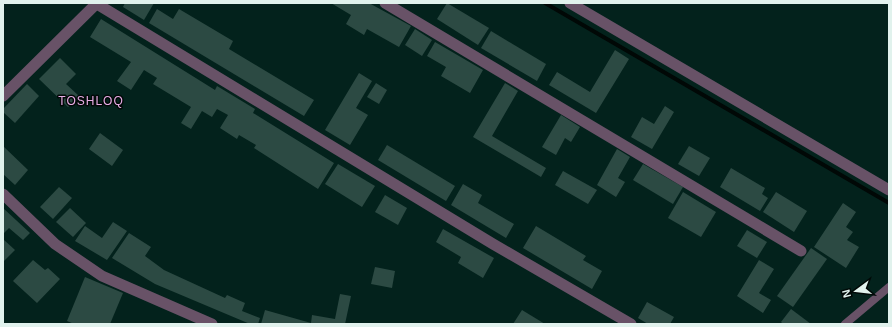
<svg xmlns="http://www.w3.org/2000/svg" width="892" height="327" font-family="Arial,sans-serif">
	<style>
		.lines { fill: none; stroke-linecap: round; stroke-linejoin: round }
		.stream { stroke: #010806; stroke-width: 4 }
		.building { fill: #2c4a43 }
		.service { stroke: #685267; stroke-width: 8 }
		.minor { stroke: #685267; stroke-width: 11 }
		.tertiary { stroke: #685267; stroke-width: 11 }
		.labels { text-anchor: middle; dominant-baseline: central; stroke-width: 3; stroke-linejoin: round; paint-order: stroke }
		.quarter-label { font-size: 12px; letter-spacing: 1px; fill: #e6ace4; stroke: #010907 }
	</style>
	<rect width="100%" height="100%" fill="#03221c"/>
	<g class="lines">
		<path class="stream" d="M545,3L889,203"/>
	</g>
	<g class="building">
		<path d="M125,3H154L144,20L123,7Z"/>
		<path d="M331,3H369L411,26L399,47L367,29L364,35L346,24L351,15Z"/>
		<path d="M447,3L489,28L478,45L437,19Z"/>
		<path d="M157,9L173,19L179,9L233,41L229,49L314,100L304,116L149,23Z"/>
		<path d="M101,19L215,90L217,86L255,109L253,113L334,163L318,189L254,148L256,145L239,135L237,139L220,128L228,115L217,109L212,117L202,111L191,129L181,123L191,107L153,84L157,78L144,70L131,90L117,81L131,62L90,37Z"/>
		<path d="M415,29L432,40L422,56L405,45Z"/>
		<path d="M491,31L546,64L537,81L481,48Z"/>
		<path d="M435,42L483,70L470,93L441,76L446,67L427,56Z"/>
		<path d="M615,50L629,59L596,113L549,85L557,72L590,92Z"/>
		<path d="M60,58L76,74L66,84L79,96L68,107L39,79Z"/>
		<path d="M359,73L372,81L356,108L368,115L350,145L325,130Z"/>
		<path d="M376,83L387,90L379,104L367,97Z"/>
		<path d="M505,83L518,91L492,136L546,168L541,177L473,137Z"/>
		<path d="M27,84L39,96L15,123L3,112V109Z"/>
		<path d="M665,106L674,112L652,149L631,137L642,117L654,124Z"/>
		<path d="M561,115L580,127L571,142L565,138L556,155L542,147Z"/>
		<path d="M100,133L123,150L112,166L89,149Z"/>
		<path d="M387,145L455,186L446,201L378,160Z"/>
		<path d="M3,146L28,170L15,185L3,174Z"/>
		<path d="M689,146L710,158L699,176L678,164Z"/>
		<path d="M617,149L630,157L618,178L625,182L616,197L597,185Z"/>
		<path d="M338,164L375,186L362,207L325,184Z"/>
		<path d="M643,164L683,187L673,204L633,180Z"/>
		<path d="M731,168L765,188L762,194L768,198L760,211L720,187Z"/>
		<path d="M563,171L597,190L588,204L555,185Z"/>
		<path d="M463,184L482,195L478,203L514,224L506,238L451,205Z"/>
		<path d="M59,187L72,198L53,219L40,207Z"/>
		<path d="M683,192L716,212L701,237L668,218Z"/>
		<path d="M776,192L807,211L794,232L763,212Z"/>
		<path d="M385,195L407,208L398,225L375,212Z"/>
		<path d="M843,203L856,212L846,227L853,232L847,240L859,247L846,268L814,247Z"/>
		<path d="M3,208L30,233L23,240L9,228L3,234Z"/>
		<path d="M70,208L86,223L73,237L56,222Z"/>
		<path d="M113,222L127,231L107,260L75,241L85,226L102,238Z"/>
		<path d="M536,226L586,256L583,260L602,271L592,289L523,248Z"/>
		<path d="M443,229L494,258L483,278L458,263L461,257L436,242Z"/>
		<path d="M747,230L767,242L757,258L737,246Z"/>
		<path d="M129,233L151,247L145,256L164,270L225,298L227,295L245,303L242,311L260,318L258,324H250L155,284L112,258Z"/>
		<path d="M3,239L15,250L3,262Z"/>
		<path d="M811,248L827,259L793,307L777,296Z"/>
		<path d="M33,260L45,270L48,268L60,279L37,303L13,281Z"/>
		<path d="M759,260L774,269L759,293L771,300L763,313L737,296Z"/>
		<path d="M375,267L395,271L392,288L371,284Z"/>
		<path d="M85,277L123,293L110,324H74L67,321Z"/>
		<path d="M340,294L351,296L345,324H261L265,310L311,323L312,315L335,319Z"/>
		<path d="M647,302L674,317L670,324H648L638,318Z"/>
		<path d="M791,309L811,324H783L781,322Z"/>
		<path d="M522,310L545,324H513Z"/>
	</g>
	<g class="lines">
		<path class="service" d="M845,324L889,287"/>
		<g class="minor">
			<path d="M385,3L801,251"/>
			<path d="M97,4L493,244L631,324"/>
		</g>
		<g class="tertiary">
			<path d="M570,3L889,190"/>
			<path d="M3,96L97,3"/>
			<path d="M3,194L55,244L102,276L212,324"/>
		</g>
	</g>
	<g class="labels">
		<g class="quarter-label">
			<text x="91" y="101">TOSHLOQ</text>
		</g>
	</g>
	<rect width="892" height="327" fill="none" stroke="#e1f2ed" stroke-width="8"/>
	<g transform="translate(856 291) rotate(255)" stroke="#010907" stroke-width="3" paint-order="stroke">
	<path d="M0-3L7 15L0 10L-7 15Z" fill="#e1f2ed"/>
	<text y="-6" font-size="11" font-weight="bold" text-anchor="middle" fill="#e1f2ed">N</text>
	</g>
</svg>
